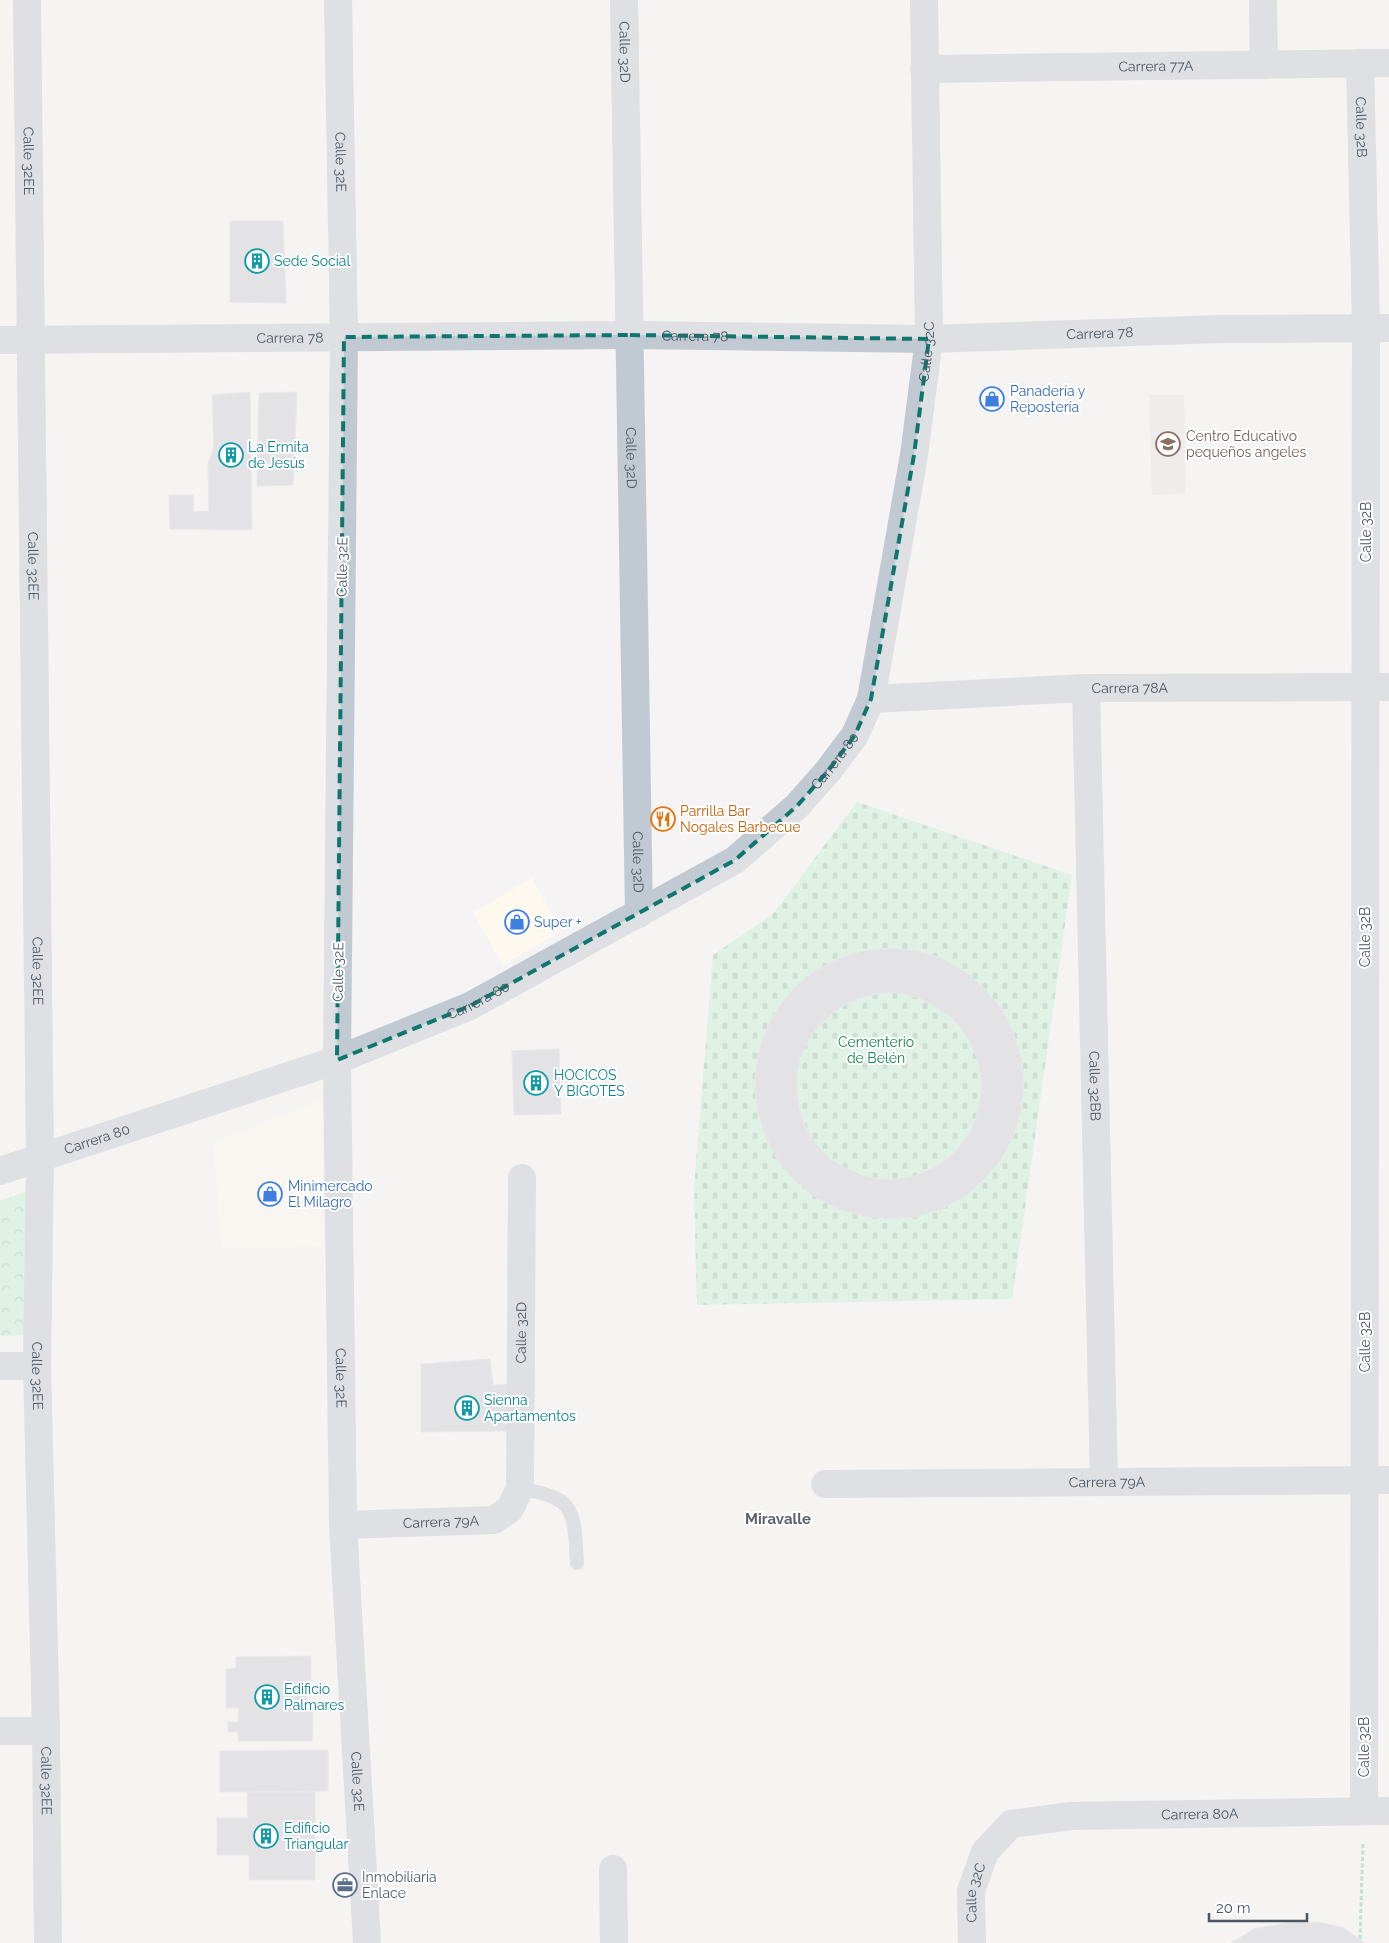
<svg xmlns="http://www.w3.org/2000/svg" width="1389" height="1943" font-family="Raleway,sans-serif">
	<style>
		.commercial { fill: #fdf9ef }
		.education { fill: #e6e4e5 }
		.forest { fill: url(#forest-crowns) }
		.cemetery { fill: url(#cemetery-stones) }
		.building { fill: #cdcfd5; stroke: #d7d9de; fill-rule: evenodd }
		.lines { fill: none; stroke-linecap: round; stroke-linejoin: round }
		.path { stroke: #7ad0a6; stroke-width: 3; stroke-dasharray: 4 2.5; stroke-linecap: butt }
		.service { stroke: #c1cad2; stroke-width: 14 }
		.minor { stroke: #c1cad2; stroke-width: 28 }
		.tertiary { stroke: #c1cad2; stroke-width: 28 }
		.marked { fill: none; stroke: #0f766e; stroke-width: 4; stroke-dasharray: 10 6; stroke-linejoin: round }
		.labels { text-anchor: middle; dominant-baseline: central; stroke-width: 4; stroke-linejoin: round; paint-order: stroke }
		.street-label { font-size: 14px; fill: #4a5661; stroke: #fff }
		.culture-label { font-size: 14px; fill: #0d838f; stroke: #fff; text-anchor: start }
		.shop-label { font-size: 14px; fill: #366cbe; stroke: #fff; text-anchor: start }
		.education-label { font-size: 14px; fill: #785e54; stroke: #fff; text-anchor: start }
		.food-label { font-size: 14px; fill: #c56008; stroke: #fff; text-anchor: start }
		.park-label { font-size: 14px; fill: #17864f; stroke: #fff }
		.service-label { font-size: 14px; fill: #4e5e75; stroke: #fff; text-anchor: start }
		.neighbourhood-label { font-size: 15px; font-weight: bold; fill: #5f6368; stroke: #fff }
	</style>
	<defs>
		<pattern id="forest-crowns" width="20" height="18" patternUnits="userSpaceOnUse" patternTransform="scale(1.25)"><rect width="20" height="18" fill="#c3f1d5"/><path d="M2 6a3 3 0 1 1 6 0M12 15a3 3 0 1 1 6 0" fill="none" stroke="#a0c6b0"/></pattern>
		<pattern id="cemetery-stones" width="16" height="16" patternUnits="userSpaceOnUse" patternTransform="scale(1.25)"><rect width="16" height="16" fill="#c3f1d5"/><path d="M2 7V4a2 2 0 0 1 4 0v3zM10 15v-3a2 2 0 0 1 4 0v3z" fill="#a0c6b0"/></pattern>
	</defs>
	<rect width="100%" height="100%" fill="#f5f3f3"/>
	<g class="commercial">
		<path d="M532,878L561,931L503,965L473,913Z"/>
		<path d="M322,1100L323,1246L222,1249L213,1142Z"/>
	</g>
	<path class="education" d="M1149,395H1184L1186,493L1152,495Z"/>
	<path class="forest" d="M41,1186L31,1335L0,1336V1201Z"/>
	<path class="cemetery" d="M857,802L1072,875L1012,1299L697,1305L694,1188L713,955L774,913Z"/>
	<g class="building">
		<path d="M230,221H283L286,303L230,302Z"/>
		<path d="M250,392L252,530L170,529L169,495H193L194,512L209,511L208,464L214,447L212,395Z"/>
		<path d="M297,392L293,485L257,486L259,393Z"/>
		<path d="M889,948L916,951L941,958L964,971L984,988L1001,1008L1013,1032L1021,1057L1024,1084L1021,1110L1014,1135L1001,1159L984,1180L964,1197L941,1209L915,1217L889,1219L863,1216L838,1209L814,1196L794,1180L777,1159L765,1135L757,1110L755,1083L757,1057L765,1032L778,1008L794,988L814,971L838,959L863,951ZM881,993H899L917,997L933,1005L948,1015L961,1028L971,1043L978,1060L981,1078V1096L977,1114L971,1131L960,1146L947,1159L932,1169L915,1176L898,1179H879L861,1175L845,1168L829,1158L817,1145L807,1130L800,1112L797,1094V1076L800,1058L808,1042L818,1026L831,1014L846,1004L863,997Z"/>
		<path d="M559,1049L561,1114L514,1115L512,1051Z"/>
		<path d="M490,1359L493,1385L513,1384V1431L421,1432V1364Z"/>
		<path d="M311,1656V1686H307V1709H313L312,1741H238V1732H228V1722H238L239,1708H226V1669L236,1668V1657Z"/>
		<path d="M328,1750V1791L220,1792V1751Z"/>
		<path d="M247,1792H315V1880H249V1855H217V1818H248Z"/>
		<path d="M1319,1922L1344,1928L1364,1943H1231L1254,1929L1286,1923Z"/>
	</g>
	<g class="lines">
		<path class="path" d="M1360,1939L1363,1842"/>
		<path class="service" d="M520,1488C532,1491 546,1493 557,1499C578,1508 575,1543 577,1563"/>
		<g class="minor">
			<path id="s1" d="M27,0L40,1158L37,1366L46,1731L48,1943"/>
			<path id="s2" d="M338,0L344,337L337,1060L343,1525L367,1943"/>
			<path id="s3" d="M624,0L639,914"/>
			<path d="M1263,0L1264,65"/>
			<path id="s4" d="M1360,63L1366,328L1364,1811"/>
			<path id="s5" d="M924,69L1389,63"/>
			<path id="s6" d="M1086,688L1104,1482"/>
			<path id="s7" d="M871,699L1086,688L1389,687"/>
			<path id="s8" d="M0,1171L337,1060L470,1006L735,860L797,806L828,771L855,735L871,699L914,455L929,339L924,0"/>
			<path d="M0,1366H37"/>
			<path id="s9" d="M825,1484L1389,1480"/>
			<path id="s10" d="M343,1525L494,1520L510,1509L520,1488L522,1178"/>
			<path d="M0,1731H46"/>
			<path d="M613,1869L614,1943"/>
			<path id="s11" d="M972,1943L971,1891L985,1852L1011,1824L1071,1816L1389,1811"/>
		</g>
		<path class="tertiary" id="s12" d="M0,340L630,335L929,339L1220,329L1389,328"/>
	</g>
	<path d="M0 0H1389V1943H0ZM630,335L929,339L914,455L871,699L855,735L828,771L797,806L735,860L470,1006L337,1060L344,337Z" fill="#f5f3f3" fill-opacity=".55" fill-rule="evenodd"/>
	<path class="marked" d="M630,335L929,339L914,455L871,699L855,735L828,771L797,806L735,860L470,1006L337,1060L344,337Z"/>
	<defs>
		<g id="building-ring" transform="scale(1.25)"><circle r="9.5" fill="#fff" stroke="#0f9aa8" stroke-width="1.5"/><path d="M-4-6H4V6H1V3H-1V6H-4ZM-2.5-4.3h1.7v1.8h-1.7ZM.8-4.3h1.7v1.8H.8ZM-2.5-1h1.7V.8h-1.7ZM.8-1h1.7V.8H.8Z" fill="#0f9aa8"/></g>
		<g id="shop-ring" transform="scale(1.25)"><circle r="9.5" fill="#fff" stroke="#3f7fe0" stroke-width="1.5"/><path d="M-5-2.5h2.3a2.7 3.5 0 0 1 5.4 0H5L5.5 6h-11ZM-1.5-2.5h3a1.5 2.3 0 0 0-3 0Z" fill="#3f7fe0"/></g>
		<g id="school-ring" transform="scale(1.25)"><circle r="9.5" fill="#fff" stroke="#8d6e63" stroke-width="1.5"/><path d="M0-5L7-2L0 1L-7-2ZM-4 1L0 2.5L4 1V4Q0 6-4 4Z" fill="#8d6e63"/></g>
		<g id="restaurant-ring" transform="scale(1.25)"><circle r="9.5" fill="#fff" stroke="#e8710a" stroke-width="1.5"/><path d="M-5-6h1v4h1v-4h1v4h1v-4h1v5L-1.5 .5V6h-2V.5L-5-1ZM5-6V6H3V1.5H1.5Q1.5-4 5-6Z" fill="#e8710a"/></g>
		<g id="office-ring" transform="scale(1.25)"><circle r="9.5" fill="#fff" stroke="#5c6f8a" stroke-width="1.5"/><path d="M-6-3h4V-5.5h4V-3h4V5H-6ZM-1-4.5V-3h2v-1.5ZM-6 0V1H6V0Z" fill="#5c6f8a"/></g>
	</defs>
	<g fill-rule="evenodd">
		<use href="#building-ring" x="257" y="261"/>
		<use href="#shop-ring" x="992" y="399"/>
		<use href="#school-ring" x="1168" y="444"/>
		<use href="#building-ring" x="231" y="455"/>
		<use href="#restaurant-ring" x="663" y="819"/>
		<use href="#shop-ring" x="517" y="922"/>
		<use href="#building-ring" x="536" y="1083"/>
		<use href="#shop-ring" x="270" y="1194"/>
		<use href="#building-ring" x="467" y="1408"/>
		<use href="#building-ring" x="267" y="1697"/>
		<use href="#building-ring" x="266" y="1836"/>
		<use href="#office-ring" x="345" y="1885"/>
	</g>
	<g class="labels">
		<g class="street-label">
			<text stroke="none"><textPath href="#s3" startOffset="52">Calle 32D</textPath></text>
			<text stroke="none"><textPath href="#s5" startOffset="232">Carrera 77A</textPath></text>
			<text stroke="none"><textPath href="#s4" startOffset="64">Calle 32B</textPath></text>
			<text stroke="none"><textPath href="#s1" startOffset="161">Calle 32EE</textPath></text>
			<text stroke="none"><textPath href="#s2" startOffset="162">Calle 32E</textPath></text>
			<text stroke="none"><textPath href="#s12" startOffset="1100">Carrera 78</textPath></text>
			<text stroke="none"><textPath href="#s12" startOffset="695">Carrera 78</textPath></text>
			<text stroke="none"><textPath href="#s12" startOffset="290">Carrera 78</textPath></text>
			<text stroke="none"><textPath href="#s8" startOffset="1366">Calle 32C</textPath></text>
			<text stroke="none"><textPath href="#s3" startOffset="458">Calle 32D</textPath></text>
			<text transform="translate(1366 532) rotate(-90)">Calle 32B</text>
			<text stroke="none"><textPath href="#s1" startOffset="566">Calle 32EE</textPath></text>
			<text transform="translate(342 567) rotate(-89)">Calle 32E</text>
			<text stroke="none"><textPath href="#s7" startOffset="259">Carrera 78A</textPath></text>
			<text stroke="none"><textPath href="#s8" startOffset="942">Carrera 80</textPath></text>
			<text stroke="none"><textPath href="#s3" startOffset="862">Calle 32D</textPath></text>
			<text transform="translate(1365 937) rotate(-90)">Calle 32B</text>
			<text stroke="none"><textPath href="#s1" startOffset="971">Calle 32EE</textPath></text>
			<text transform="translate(338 972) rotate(-89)">Calle 32E</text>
			<text stroke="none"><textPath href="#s8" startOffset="508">Carrera 80</textPath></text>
			<text stroke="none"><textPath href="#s6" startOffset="398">Calle 32BB</textPath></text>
			<text stroke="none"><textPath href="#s8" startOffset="102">Carrera 80</textPath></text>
			<text stroke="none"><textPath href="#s10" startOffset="349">Calle 32D</textPath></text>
			<text transform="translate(1365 1342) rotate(-90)">Calle 32B</text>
			<text stroke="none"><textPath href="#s1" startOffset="1376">Calle 32EE</textPath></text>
			<text stroke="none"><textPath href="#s2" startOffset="1378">Calle 32E</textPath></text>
			<text stroke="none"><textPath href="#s9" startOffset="282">Carrera 79A</textPath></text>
			<text stroke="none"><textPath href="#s10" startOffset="98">Carrera 79A</textPath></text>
			<text transform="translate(1364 1747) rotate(-90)">Calle 32B</text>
			<text stroke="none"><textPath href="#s1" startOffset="1781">Calle 32EE</textPath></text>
			<text stroke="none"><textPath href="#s2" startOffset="1782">Calle 32E</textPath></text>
			<text stroke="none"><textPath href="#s11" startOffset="321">Carrera 80A</textPath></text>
			<text stroke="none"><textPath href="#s11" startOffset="51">Calle 32C</textPath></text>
		</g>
		<g class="culture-label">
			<text x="274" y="261">Sede Social</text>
			<text x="248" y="447">La Ermita<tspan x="248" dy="16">de Jesús</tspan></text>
			<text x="554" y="1075">HOCICOS<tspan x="554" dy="16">Y BIGOTES</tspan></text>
			<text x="484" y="1400">Sienna<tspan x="484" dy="16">Apartamentos</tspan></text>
			<text x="284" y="1689">Edificio<tspan x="284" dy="16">Palmares</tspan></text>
			<text x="284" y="1828">Edificio<tspan x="284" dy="16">Triangular</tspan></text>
		</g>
		<g class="shop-label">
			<text x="1010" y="391">Panadería y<tspan x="1010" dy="16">Repostería</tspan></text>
			<text x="534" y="922">Super +</text>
			<text x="288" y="1186">Minimercado<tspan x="288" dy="16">El Milagro</tspan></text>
		</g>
		<g class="education-label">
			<text x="1186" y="436">Centro Educativo<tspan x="1186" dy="16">pequeños angeles</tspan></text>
		</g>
		<g class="food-label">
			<text x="680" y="811">Parrilla Bar<tspan x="680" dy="16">Nogales Barbecue</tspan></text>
		</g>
		<g class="park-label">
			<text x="876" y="1042">Cementerio<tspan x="876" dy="16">de Belén</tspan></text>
		</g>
		<g class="service-label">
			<text x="362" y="1877">Inmobiliaria<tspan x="362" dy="16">Enlace</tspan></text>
		</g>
		<g class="neighbourhood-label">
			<text x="778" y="1519">Miravalle</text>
		</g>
	</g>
	<path d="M1209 1913v8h98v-8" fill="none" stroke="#4a5661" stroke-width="2.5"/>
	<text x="1216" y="1913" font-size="15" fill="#4a5661" stroke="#ffffff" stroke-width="4" paint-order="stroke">20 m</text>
</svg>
